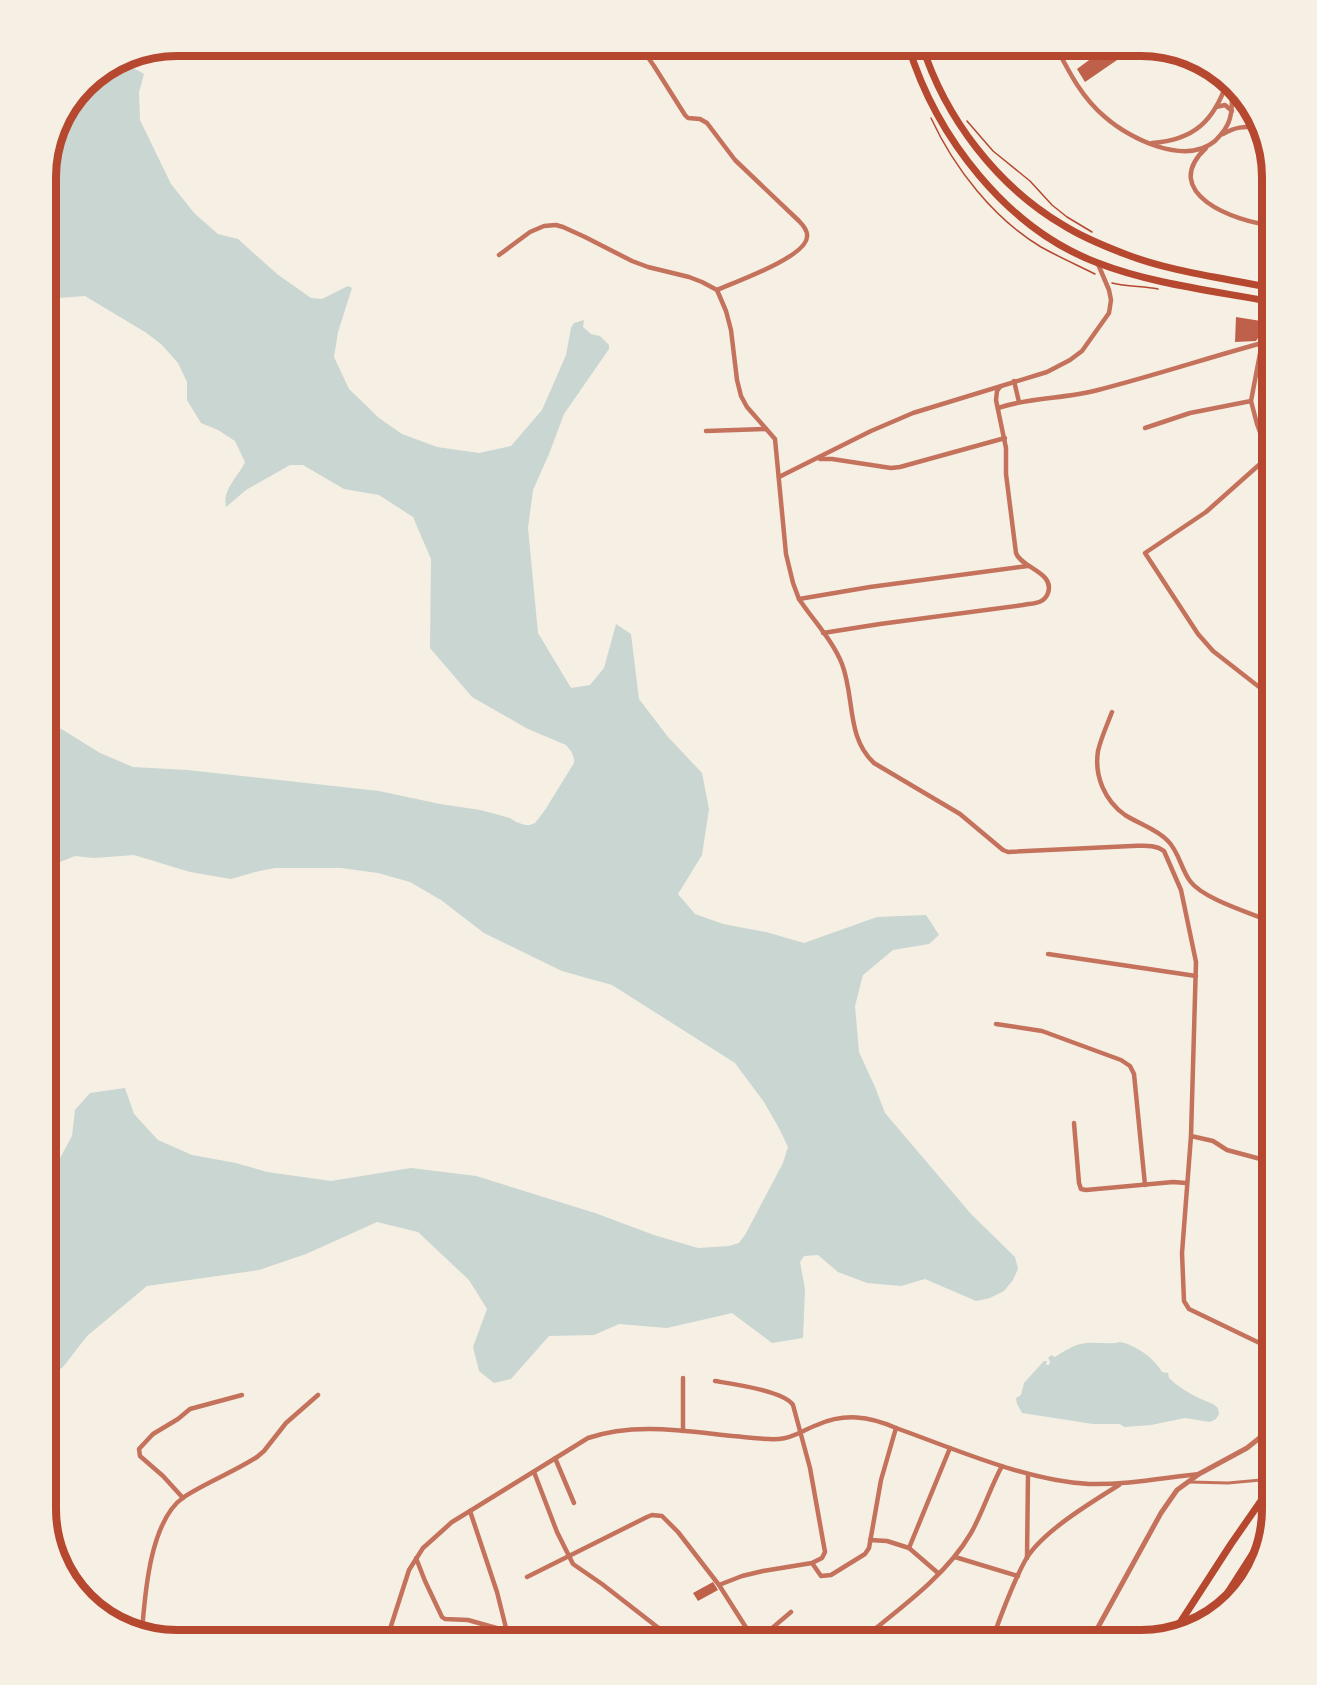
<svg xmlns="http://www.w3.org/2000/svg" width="1317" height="1685" font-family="'Work Sans',sans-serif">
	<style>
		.water { fill: #c9d6d2 }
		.building { fill: #bf614a }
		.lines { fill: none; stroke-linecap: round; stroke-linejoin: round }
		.path { stroke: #b5482f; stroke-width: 1.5 }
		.pedestrian { stroke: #c5725c; stroke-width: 3 }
		.minor { stroke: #c5725c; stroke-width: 4.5 }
		.tertiary { stroke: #c5725c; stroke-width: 5 }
		.primary { stroke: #b5482f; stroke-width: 7 }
		.rim { fill: none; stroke: #b5482f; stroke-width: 8 }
	</style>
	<rect width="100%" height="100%" fill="#f6efe4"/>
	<g class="water">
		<path d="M142,52L130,66L144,74L139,92L140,120L171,184L195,214L218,234L238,239L277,274L311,298L322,299L348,286L352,288L338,332L334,357L349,389L379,418L402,434L437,447L479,453L511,446L542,410L566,355L571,328L574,323L584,320L583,327L591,334L600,336L609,345V349L564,414L549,454L533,490L528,528L538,633L571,688L590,685L604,668L616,624L631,634L639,699L668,737L702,773L709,809L702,855L678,894L695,914L723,924L766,932L804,943L877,917L926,915L939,935L929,944L893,950L863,975L855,1006L859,1052L875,1087L885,1113L971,1214L1015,1257L1018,1269L1013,1280L1004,1291L990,1298L976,1301L925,1279L901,1286L867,1283L838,1272L818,1255L804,1256L800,1262L805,1289L803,1338L772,1343L732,1313L667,1328L619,1324L594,1335L549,1336L511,1379L494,1383L479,1371L473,1347L487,1309L469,1280L418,1232L377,1222L306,1254L259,1270L147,1286L87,1336L63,1367L45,1380V1177L54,1169L72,1136L75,1110L90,1093L125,1088L134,1114L158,1140L192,1155L236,1163L267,1172L331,1181L411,1168L476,1176L595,1213L654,1235L698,1248L729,1246L739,1243L745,1235L783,1163L788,1147L780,1130L764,1102L735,1063L612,985L562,971L484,933L441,900L410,882L378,873L341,868H275L259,871L231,879L190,872L134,855L94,858L75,856L45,868V721L63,730L100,753L133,767L187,770L379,791L440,804L480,810L510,818L516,822L525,825H530L535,823L545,810L574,763V758L571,751L566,745L528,729L472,697L430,648L431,559L413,517L379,495L344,489L303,465H290L246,490L226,507C222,489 239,476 245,462L235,441L218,430L201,423L187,400V382L178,363L161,344L145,332L85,296L45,299V167L58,118L89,78L126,55Z"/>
		<path d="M1120,1342C1136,1345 1155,1359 1162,1372L1168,1373L1169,1378C1176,1385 1187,1392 1197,1397C1204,1401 1212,1402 1218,1408L1219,1414L1216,1419L1210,1422L1185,1418L1151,1425L1124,1427L1120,1424H1093L1022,1413L1017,1404L1016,1398L1021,1395L1024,1383L1044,1361H1047L1046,1365H1049L1050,1361L1048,1358L1051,1355L1055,1357C1064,1351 1075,1344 1086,1343C1098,1342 1109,1345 1120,1342Z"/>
	</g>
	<g class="building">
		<path d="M1108,46L1120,58L1085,82L1077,69Z"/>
		<path d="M1236,317L1261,321L1258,338L1256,341L1235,342Z"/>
		<path d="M713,1582L718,1590L698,1601L693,1593Z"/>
	</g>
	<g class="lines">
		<g class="path">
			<path d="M931,118C954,168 994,219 1041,247C1059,257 1077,265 1095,274"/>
			<path d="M967,121L993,151L1030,181L1052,205L1067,217L1092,232"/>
			<path d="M1112,283C1127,287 1143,286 1158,289"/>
		</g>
		<path class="pedestrian" d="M1190,1482L1228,1483L1272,1479"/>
		<g class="minor">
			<path d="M641,45L647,56L654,66L685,115L688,118L700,119L707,123L735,160L799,221C803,225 808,231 807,237C806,257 735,282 717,290"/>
			<path d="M1055,45C1069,72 1082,98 1105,117C1130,139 1185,166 1215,141C1221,135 1228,127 1230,118C1233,108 1232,96 1231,86"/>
			<path d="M1216,107L1225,105L1232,111"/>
			<path d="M1223,134C1235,127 1244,126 1258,128"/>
			<path d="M1152,143C1194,140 1214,121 1227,82"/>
			<path d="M1206,148C1158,193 1235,222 1272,225"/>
			<path d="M499,255L530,232L544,226L556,225L563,227L585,237L632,261L648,267L689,277L702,282L717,290L726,311L731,330L737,380L741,396L747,407L775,439L786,554L793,583L799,599C813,620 833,641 842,664C855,698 846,737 874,763L960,814L1003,850L1008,852L1132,846C1143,846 1155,844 1164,851L1181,890L1196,962L1191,1136L1182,1253L1184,1301L1189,1309L1272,1349"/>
			<path d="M1270,301L1251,401L1257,424L1269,456L1272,459"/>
			<path d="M1014,381L1019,402"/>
			<path d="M998,408C1030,397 1065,399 1098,390C1153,376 1207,358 1262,343"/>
			<path d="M1145,428L1190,413L1251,401"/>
			<path d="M706,431L766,429"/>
			<path d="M1269,456L1206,512L1145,553L1198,634L1213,651L1272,697"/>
			<path d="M820,459H832L891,468L900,467L1005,438"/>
			<path d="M779,477L871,431L913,413L1047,372L1070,360L1082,351L1109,313L1111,300L1109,290L1098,264"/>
			<path d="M799,599L870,587L1028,566"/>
			<path d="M823,633L880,624L1023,605C1033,603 1044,604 1048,593C1055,572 1021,568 1016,553L1006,474V448L996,400L997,391L1000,387"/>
			<path d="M1112,712C1107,725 1101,738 1098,751C1094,776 1105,801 1125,815C1139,824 1157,829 1168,841C1179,852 1181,869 1190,881C1203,899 1251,913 1272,922"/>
			<path d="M1048,954L1196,976"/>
			<path d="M996,1024L1042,1031L1121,1060L1130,1066L1134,1074L1145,1185"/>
			<path d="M1074,1123L1079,1183L1081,1189L1086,1190L1173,1182L1186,1183"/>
			<path d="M1191,1136L1213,1141L1227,1150L1268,1161"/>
			<path d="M1272,1172L1268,1165V1161L1272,1157"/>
			<path d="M683,1378V1431"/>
			<path d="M715,1381C733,1384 784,1391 793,1405L810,1468L825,1552L822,1558L812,1563L763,1571L742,1576L719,1585"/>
			<path d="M555,1458L574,1503"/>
			<path d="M534,1472L557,1532L573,1564L602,1584L674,1640"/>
			<path d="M183,1498L163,1476L140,1456L139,1449L153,1434L178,1419L190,1409L242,1395"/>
			<path d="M470,1511L497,1592L509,1640"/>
			<path d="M870,1540L887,1541L909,1548L938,1573"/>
			<path d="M909,1548L950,1448"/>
			<path d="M955,1557L1018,1576"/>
			<path d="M416,1558L425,1581L442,1617L445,1619L468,1620L507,1631"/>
			<path d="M1027,1558L1028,1474"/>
			<path d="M812,1563L821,1576L831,1575L865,1554L869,1548L881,1480L896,1428"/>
			<path d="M527,1577L647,1517L652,1515L662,1516L678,1532L719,1585L754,1640"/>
			<path d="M391,1626L409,1570L423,1548L432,1540L452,1522L470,1511L588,1438C634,1422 685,1431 733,1436C748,1437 763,1440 779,1439C794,1438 803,1430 817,1425C844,1413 869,1416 896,1428C955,1449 1027,1481 1089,1484C1126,1485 1162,1478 1199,1474"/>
			<path d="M142,1631C145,1594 150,1520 184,1497C207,1482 234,1472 257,1457L264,1451L286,1423L318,1395"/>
			<path d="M521,1640C530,1637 538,1638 547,1640"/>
			<path d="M758,1640L791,1612"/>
			<path d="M861,1640C899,1609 946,1576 971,1533C983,1512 990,1488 1002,1466"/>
			<path d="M992,1640C1002,1613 1012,1584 1026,1559C1043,1531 1092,1502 1119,1485"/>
		</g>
		<path class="tertiary" d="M1091,1640L1161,1513L1177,1490L1199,1474L1247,1448L1272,1428"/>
		<g class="primary">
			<path d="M908,45C936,137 1007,229 1098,263C1152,284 1215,291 1272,302"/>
			<path d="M922,45C945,118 997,186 1063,225C1082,237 1104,246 1125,254C1171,272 1224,278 1272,288"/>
			<path d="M1211,1619L1266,1533"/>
			<path d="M1176,1629L1231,1544L1272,1485"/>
		</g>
	</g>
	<path d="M0 0H1317V1685H0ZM177 56H1141A121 121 0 0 1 1262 177V1509A121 121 0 0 1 1141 1630H177A121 121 0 0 1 56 1509V177A121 121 0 0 1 177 56Z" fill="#f6efe4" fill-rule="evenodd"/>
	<path class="rim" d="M177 56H1141A121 121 0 0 1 1262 177V1509A121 121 0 0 1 1141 1630H177A121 121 0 0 1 56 1509V177A121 121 0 0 1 177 56Z"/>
</svg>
